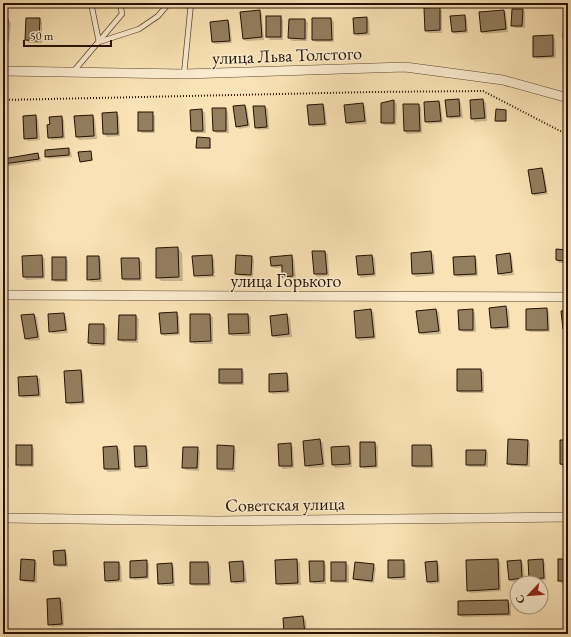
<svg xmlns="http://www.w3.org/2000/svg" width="571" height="637" font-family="'EB Garamond',serif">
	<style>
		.shadow { fill: #0003 }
		.building { fill: #937e5e; stroke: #251100 }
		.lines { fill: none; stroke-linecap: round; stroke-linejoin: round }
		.lane-casing { stroke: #5a452d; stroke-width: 6 }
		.street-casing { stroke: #5a452d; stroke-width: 10 }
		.path { stroke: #251100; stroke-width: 2; stroke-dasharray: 1 2; stroke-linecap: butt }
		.lane { stroke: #fbeccf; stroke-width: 4.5 }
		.street { stroke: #fbeccf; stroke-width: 9 }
		.labels { text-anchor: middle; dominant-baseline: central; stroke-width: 3; stroke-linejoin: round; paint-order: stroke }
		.street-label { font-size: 18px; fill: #251100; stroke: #fbeccf }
	</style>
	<rect width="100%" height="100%" fill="#f9e2b5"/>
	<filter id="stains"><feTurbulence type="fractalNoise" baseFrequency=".005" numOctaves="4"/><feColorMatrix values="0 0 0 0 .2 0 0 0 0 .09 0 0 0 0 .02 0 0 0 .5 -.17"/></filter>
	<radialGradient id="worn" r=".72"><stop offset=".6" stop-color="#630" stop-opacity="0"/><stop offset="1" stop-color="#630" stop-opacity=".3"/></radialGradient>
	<g class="shadow">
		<path d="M382,3H399V4L385,6Z"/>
		<path d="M439,8L442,11V33H428L426,30Z"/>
		<path d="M523,10L525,12V28H515L512,25Z"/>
		<path d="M259,11L262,14L264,40L246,41L244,39Z"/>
		<path d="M504,11L506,13L508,32L485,34L482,32Z"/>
		<path d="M465,16L467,19L468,33L455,34L452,31Z"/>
		<path d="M267,17H281L283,20V40H270L267,37Z"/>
		<path d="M366,18L369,20L370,35L357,36L355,33Z"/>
		<path d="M27,19H40L42,22V43H29L26,40Z"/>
		<path d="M331,19L334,22V42H316L313,40Z"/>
		<path d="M3,20H8L11,23L9,42H3Z"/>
		<path d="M305,20L308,23L307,41H292L289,38Z"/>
		<path d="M227,21L230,24L232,43L215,44L213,42Z"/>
		<path d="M552,36L555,39L556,58L537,59L534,56Z"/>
		<path d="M459,100L461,103L463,118L450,119L448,116Z"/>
		<path d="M483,100L486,103L487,121L475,122L472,119L471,101Z"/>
		<path d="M394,101L397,104L396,125H384L382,122V104Z"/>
		<path d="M439,102L441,105L443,123L429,124L426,121Z"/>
		<path d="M363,104L365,106L367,124L350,125L347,123Z"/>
		<path d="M322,105L325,107L327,126L313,127L310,125Z"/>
		<path d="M404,105H419L421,107L422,133L407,134L405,131Z"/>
		<path d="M245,106L247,108L250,127L239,129L237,126Z"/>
		<path d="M265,107L268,109L269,129L258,130L256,127Z"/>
		<path d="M225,109L228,112L229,133H216L214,131Z"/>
		<path d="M202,110L205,113L206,133H195L192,131Z"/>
		<path d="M506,110V122H497L496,121Z"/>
		<path d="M116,113L119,116L120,136L107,137L104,134Z"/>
		<path d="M152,113L155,116V133H142L139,130Z"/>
		<path d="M36,116L38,119L40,140L28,141L25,138Z"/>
		<path d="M93,116L95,119L97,139L79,140L77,137Z"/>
		<path d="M61,117L64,120L65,139L52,140L49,137Z"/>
		<path d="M198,139H210L211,149L198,148Z"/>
		<path d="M68,149L71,152L72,157L49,159L46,156Z"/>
		<path d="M91,152L93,161L82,162L80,161Z"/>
		<path d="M38,155L40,157L41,161L3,167V160Z"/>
		<path d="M542,169L544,172L548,194L535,196L533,194Z"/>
		<path d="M178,248L182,253L183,281H161L157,277Z"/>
		<path d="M568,251V274L565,272V263H559L557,260Z"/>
		<path d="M313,252H325L328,254L329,276L317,277L315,274Z"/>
		<path d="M431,252L434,255L435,275L416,277L413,274L412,254Z"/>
		<path d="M510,254L512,257L514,275L502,276L499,274Z"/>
		<path d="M42,256L45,259V279L26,280L24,277L23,257Z"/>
		<path d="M211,256L214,259L215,273L196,275V277L195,276Z"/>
		<path d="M292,256L294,259L296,278L286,279L283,276V268H274L272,266Z"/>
		<path d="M372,256L375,258L376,276L361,278L359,275L357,257Z"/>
		<path d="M99,257L101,260L102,282H91L88,279Z"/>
		<path d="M252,257L254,260L253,277L239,276L236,273Z"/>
		<path d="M475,257L477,260L478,276L458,277L455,275Z"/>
		<path d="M66,258L68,261V282H55L53,279Z"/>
		<path d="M139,259L142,262V281H125L123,279Z"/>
		<path d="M215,275V277L197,278L196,277Z"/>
		<path d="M506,307L509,310L510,329L495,330L492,328Z"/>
		<path d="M547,309L549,312L550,332H530L527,330Z"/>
		<path d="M371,310L374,313L376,339L360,341L357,338L355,312Z"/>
		<path d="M436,310L439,312L441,334L422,335L420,333Z"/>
		<path d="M472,310L475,313L476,332H463L460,330Z"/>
		<path d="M176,313L179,316L180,335L164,336L162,333Z"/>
		<path d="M64,314L66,317L68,333L53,334L50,331Z"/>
		<path d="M34,315L37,317L40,340L28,341L26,338Z"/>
		<path d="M210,315L213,317V344H194L191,341Z"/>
		<path d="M248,315L251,317V336H232L230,334Z"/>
		<path d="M287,315L290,318L292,337L276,338L273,336Z"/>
		<path d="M136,316L139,319L138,343L122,342L119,339Z"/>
		<path d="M104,325L107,328L106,346H92L89,343Z"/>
		<path d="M242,370L244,372V385H222L220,383Z"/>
		<path d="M481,370L484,372V393H461L458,391Z"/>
		<path d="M80,371L83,374L85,404L70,405L67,402Z"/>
		<path d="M287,374L289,377L290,393L273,394L270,391Z"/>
		<path d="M37,377L40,379L41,397L23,398L20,395Z"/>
		<path d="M320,440L323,443L325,467L309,468L306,465Z"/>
		<path d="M528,441L530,443V467L511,466L508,464Z"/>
		<path d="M568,441V467H563L561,464Z"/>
		<path d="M375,443L378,446V468L364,469L361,466Z"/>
		<path d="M290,444L293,447L294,468L283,469L280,466Z"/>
		<path d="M32,446L34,449V467H20L17,464Z"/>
		<path d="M431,446L433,449L434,468H416L413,466Z"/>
		<path d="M117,447L120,450L121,471L108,472L105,469Z"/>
		<path d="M145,447L148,449L149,469H139L136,466Z"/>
		<path d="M233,447L236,450L235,472L221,471L218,469Z"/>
		<path d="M349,447L351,449L352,467L335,468L333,465L332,448Z"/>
		<path d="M197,448L200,451L199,471L186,470L183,467Z"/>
		<path d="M3,450H5L8,452L9,468H3Z"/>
		<path d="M485,451L488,453V467H469L467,465Z"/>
		<path d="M65,551L67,554L68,567H58L55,565Z"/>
		<path d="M297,560L300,563L301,585L280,586L277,583L276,561Z"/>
		<path d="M497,560L500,562L501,591L471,593L468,590Z"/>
		<path d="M542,560L545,563L546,580L533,581L530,578Z"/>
		<path d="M559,560H568V584H562L559,581Z"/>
		<path d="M35,561L37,563V583L24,582L21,580Z"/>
		<path d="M146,561L149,564V579L134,580L131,577Z"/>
		<path d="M403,561L406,564V580H392L389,577Z"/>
		<path d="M520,561L523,563L525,580L512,582L510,579Z"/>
		<path d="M242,562L245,565L247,583L235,584L232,581Z"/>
		<path d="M323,562L326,565V584H314L311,581Z"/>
		<path d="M436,562L439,565L440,583L430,584L428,581Z"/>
		<path d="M118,563L121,565L122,582L108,583L106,580Z"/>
		<path d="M208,563L211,566V586H194L191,584Z"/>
		<path d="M346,563L349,566V583H335L332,581Z"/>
		<path d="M172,564L174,567L175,586H162L159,584Z"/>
		<path d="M373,565L376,568L374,583L357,581L354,579Z"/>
		<path d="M60,599L63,602L64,626L52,627L49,624Z"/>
		<path d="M508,601L511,604V616L462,617L459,615Z"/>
		<path d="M303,617L306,620L307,634H285Z"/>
	</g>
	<g class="building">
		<path d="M440,7V30L425,31L424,8Z"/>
		<path d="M512,9H523L522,26H511Z"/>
		<path d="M260,10L262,37L243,39L240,12Z"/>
		<path d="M504,10L506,29L481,32L479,12Z"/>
		<path d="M465,15L466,31L452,32L450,16Z"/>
		<rect x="266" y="16" width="15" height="21"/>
		<path d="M367,17V33L354,34L353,18Z"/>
		<path d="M26,18H40L39,41L25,40Z"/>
		<path d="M312,18H331L332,40H312Z"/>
		<path d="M3,19H8L7,40H3Z"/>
		<path d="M289,19H305V39L288,38Z"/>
		<path d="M228,20L230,41L212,42L210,22Z"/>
		<path d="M563,33H568V58H565Z"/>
		<path d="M553,35V56L533,57V36Z"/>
		<path d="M459,99L460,116L447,117L445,100Z"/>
		<path d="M483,99L485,118L471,119L470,100Z"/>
		<path d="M394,100V123H381V103Z"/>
		<path d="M439,101L441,121L425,122L424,102Z"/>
		<path d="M363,103L365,121L346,123L344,105Z"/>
		<path d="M323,104L325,124L309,125L307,105Z"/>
		<path d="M403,104H419L420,131H404Z"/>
		<path d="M245,105L248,125L236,127L233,106Z"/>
		<path d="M253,106H265L267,127L255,128Z"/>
		<path d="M212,108H226V131H213Z"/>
		<path d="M202,109L203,131H191L190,110Z"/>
		<path d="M496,109L506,110V121H495Z"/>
		<path d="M117,112L118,134H103L102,113Z"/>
		<rect x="138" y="112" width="15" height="19"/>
		<path d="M36,115L37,138L24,139L23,116Z"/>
		<path d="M93,115L94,136L76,137L74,116Z"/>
		<path d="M62,116L63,137L48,138L47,125L50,124L49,117Z"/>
		<path d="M197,137L210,138V148H196Z"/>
		<path d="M69,148V155L45,157V150Z"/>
		<path d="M91,151L92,160L80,162L78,152Z"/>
		<path d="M38,153L39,159L3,164V159Z"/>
		<path d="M564,167H568V186H565Z"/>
		<path d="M542,168L546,192L532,194L528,170Z"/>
		<path d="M178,247L179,277L156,278V248Z"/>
		<path d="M556,249L568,250V272H564V261L556,260Z"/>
		<path d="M312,251H325L327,274H314Z"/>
		<path d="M431,251L433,273L412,274L411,253Z"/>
		<path d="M510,253L512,272L498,274L496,255Z"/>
		<path d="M42,255L43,277H23L22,256Z"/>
		<path d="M212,255L213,275L194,276L192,256Z"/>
		<path d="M236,255L252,256L251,275L235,274Z"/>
		<path d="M292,255L293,276L282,277V265L271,266L270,257Z"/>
		<path d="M372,255L374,274L358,275L356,256Z"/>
		<path d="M87,256H99L100,279L87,280Z"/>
		<path d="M475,256L476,274L454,275L453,257Z"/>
		<rect x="52" y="257" width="14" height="23"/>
		<path d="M121,258H139L140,279H122Z"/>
		<path d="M506,306L508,327L491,328L489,308Z"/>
		<path d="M547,308L548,330H526V309Z"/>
		<path d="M371,309L374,337L356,338L354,311Z"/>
		<path d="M436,309L439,331L419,333L416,311Z"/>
		<path d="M473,309V330H459L458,310Z"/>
		<path d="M568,310V329H563L561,311Z"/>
		<path d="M177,312L178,333L161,334L159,313Z"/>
		<path d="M64,313L66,330L49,332L48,314Z"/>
		<path d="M34,314L38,337L25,339L21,315Z"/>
		<path d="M190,314H210L211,341L190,342Z"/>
		<path d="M228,314H248L249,333L229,334Z"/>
		<path d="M287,314L289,334L272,336L270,316Z"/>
		<path d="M119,315H136V340H118Z"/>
		<path d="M89,324H104V344L88,343Z"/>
		<rect x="219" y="369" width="23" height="14"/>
		<path d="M457,369H481L482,391H457Z"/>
		<path d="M81,370L83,402L66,403L64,371Z"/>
		<path d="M287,373L288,391L269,392V374Z"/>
		<path d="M37,376L39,395L19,396L18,377Z"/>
		<path d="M320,439L323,464L305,466L303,441Z"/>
		<path d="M508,439L528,440L527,465L507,464Z"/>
		<path d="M560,440H568V465L560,464Z"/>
		<path d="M360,442H375L376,466L360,467Z"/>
		<path d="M291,443L292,466H279L278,444Z"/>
		<rect x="16" y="445" width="16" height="20"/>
		<path d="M217,445L234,446L233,469H217Z"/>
		<path d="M412,445H431L432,466H412Z"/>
		<path d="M117,446L119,469H104L103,447Z"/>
		<path d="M134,446H146L147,466L135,467Z"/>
		<path d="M349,446L350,464L332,465L331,447Z"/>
		<path d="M183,447H198L197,468H182Z"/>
		<path d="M3,449H5L6,465H3Z"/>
		<path d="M466,450H486L485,465H466Z"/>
		<path d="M65,550L66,565H54L53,551Z"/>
		<path d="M21,559L35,560L34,581L20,580Z"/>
		<path d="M297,559L298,583L276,584L275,560Z"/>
		<path d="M498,559L499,589L467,591L466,560Z"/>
		<path d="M543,559L544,578L529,579L528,560Z"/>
		<rect x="558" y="559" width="10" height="22"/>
		<path d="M147,560V577L130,578V561Z"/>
		<path d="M388,560H404V577L388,578Z"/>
		<path d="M521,560L522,578L509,580L507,561Z"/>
		<path d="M243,561L244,581L231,582L229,562Z"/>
		<path d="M309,561H324V581L310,582Z"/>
		<path d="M437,561L438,581L427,582L425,562Z"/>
		<path d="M104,562H119V580L105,581Z"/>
		<path d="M190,562H208L209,584H190Z"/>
		<rect x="331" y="562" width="15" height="19"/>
		<path d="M355,562L374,564L372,581L353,579Z"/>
		<path d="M172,563L173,583L158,584L157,564Z"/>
		<path d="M60,598L62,624L48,625L47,599Z"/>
		<path d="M508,600L509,614L458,615V601Z"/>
		<path d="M303,616L305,634H284L283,618Z"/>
	</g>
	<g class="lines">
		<g class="lane-casing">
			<g id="lane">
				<path d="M91,3L99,42L139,29L158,16L169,3"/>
				<path d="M73,72L122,14L120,3"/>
				<path d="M184,74L191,3"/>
			</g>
		</g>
		<g class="street-casing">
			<g id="street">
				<path d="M3,71L184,74L405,67L503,80L568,98"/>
				<path d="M3,295L568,297"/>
				<path d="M3,518L217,521L568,517"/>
			</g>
		</g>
		<path class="path" d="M3,100L372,92L483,91L568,135"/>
		<use href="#lane" class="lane"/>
		<use href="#street" class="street"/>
	</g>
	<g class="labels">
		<g class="street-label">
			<text transform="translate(287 55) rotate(-2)">улица Льва Толстого</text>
			<text x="286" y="280">улица Горького</text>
			<text transform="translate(285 504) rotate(-1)">Советская улица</text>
		</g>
	</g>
	<rect width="571" height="637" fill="none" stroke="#f9e2b5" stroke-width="16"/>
	<rect x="4" y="4" width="563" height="629" fill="none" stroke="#251100" stroke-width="2"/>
	<rect x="8" y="8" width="555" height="621" fill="none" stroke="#251100"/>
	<g transform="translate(529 595) rotate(244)"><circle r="19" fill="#fbeccf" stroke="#a5947c"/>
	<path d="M0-3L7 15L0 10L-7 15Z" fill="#8f2418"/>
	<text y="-6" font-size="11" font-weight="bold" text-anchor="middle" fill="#251100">С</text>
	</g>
	<path d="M24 40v6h87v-6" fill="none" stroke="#251100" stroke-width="2"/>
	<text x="30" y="40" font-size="12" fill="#251100" stroke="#fbeccf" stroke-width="3" paint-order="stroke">50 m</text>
	<rect width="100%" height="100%" filter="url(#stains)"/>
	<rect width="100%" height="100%" fill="url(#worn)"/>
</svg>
